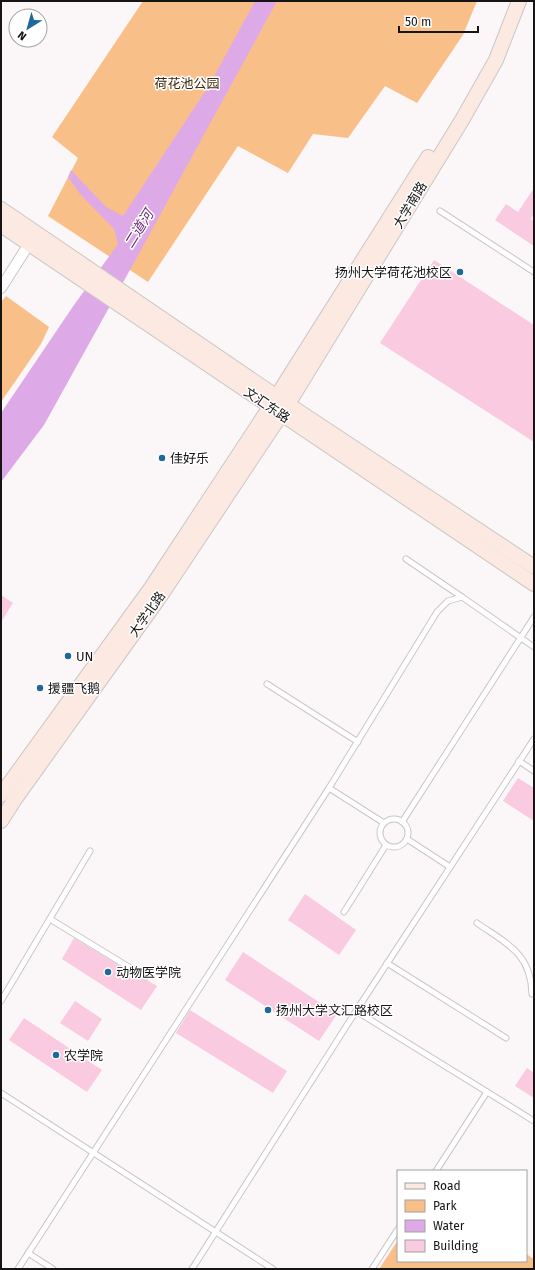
<svg xmlns="http://www.w3.org/2000/svg" width="535" height="1270" font-family="'Fira Sans','Noto Sans SC',sans-serif">
	<style>
		.green { fill: #f8c088 }
		.water { fill: #dda9e6 }
		.building { fill: #facae1 }
		.lines { fill: none; stroke-linecap: round; stroke-linejoin: round }
		.lane-casing { stroke: #cbc7c7; stroke-width: 7 }
		.street-casing { stroke: #cbc7c7; stroke-width: 12 }
		.secondary-casing { stroke: #cbc7c7; stroke-width: 16 }
		.lane { stroke: #fff; stroke-width: 5 }
		.street { stroke: #fff; stroke-width: 10 }
		.secondary { stroke: #fce9e2; stroke-width: 14 }
		.poi-dot { fill: #1d699c; stroke: #fff; stroke-width: 1.5 }
		.labels { text-anchor: middle; dominant-baseline: central; stroke-width: 3; stroke-linejoin: round; paint-order: stroke }
		.park-label { font-size: 13px; fill: #3e270c; stroke: #fff }
		.street-label { font-size: 13px; fill: #161414; stroke: #fff }
		.poi-label { font-size: 13px; fill: #161414; stroke: #fff; text-anchor: start }
		.water-label { font-size: 14px; font-style: italic; fill: #682a73; stroke: #fff }
	</style>
	<rect width="100%" height="100%" fill="#fbf6f7"/>
	<g class="green">
		<path d="M143,1H477L463,35L417,103L385,86L348,138L313,134L288,173L238,146L148,282L48,216L78,158L52,137Z"/>
		<path d="M6,296L49,327L41,344L1,402V302Z"/>
		<path d="M398,1240V1261H526V1254L534,1259V1269H379Z"/>
	</g>
	<path class="water" d="M255,1H277L136,259L44,425L1,482V413L74,305L118,244L114,229L80,194L68,177L71,170L106,207L123,216L210,84Z"/>
	<g class="building">
		<path d="M534,188V214L531,219L534,221V246L495,220L506,204L518,212Z"/>
		<path d="M434,260L534,325V442L380,343Z"/>
		<path d="M1,595L13,603L1,622Z"/>
		<path d="M518,778L534,788V821L503,801Z"/>
		<path d="M305,894L356,930L339,955L288,920Z"/>
		<path d="M74,938L143,980H147L157,986L141,1010L62,959Z"/>
		<path d="M243,952L337,1014L319,1041L225,980Z"/>
		<path d="M75,1001L102,1019L88,1041L60,1023Z"/>
		<path d="M190,1010L287,1071L273,1093L176,1033Z"/>
		<path d="M24,1018L102,1070L87,1092L9,1040Z"/>
		<path d="M527,1068L534,1073V1098L515,1086Z"/>
	</g>
	<g class="lines">
		<g class="lane-casing">
			<g id="lane">
				<path d="M440,211L534,272"/>
				<path d="M406,559L462,597"/>
				<path d="M267,684L358,742"/>
				<path d="M519,761L534,771"/>
				<circle cx="394" cy="833" r="14"/>
				<path d="M402,822L534,617"/>
				<path d="M384,823L329,788L437,612L448,601L462,597L534,647"/>
				<path d="M407,839L450,867"/>
				<path d="M344,912L386,845"/>
				<path d="M50,919L145,977"/>
				<path d="M477,923C507,944 531,953 532,994H534"/>
				<path d="M387,963L506,1038"/>
				<path d="M1,1001L90,851"/>
				<path d="M356,1011L534,1121"/>
				<path d="M1,1093L273,1269"/>
				<path d="M436,1171L487,1092"/>
				<path d="M28,1253L53,1269"/>
				<path d="M18,1269L329,788"/>
				<path d="M192,1269L356,1011L534,739"/>
				<path d="M372,1269L398,1229"/>
			</g>
		</g>
		<g class="street-casing">
			<path id="street" d="M1,288L29,244"/>
		</g>
		<g class="secondary-casing">
			<g id="secondary">
				<path d="M1,209L277,397L534,567"/>
				<path d="M1,225L534,584"/>
				<path d="M1,795L151,588L270,407L428,157"/>
				<path d="M1,821L15,799L159,598L288,404L462,120L496,60L519,1"/>
			</g>
		</g>
		<use href="#lane" class="lane"/>
		<use href="#street" class="street"/>
		<use href="#secondary" class="secondary"/>
	</g>
	<g class="poi-dot">
		<circle cx="460" cy="272" r="4"/>
		<circle cx="162" cy="458" r="4"/>
		<circle cx="68" cy="656" r="4"/>
		<circle cx="40" cy="688" r="4"/>
		<circle cx="108" cy="972" r="4"/>
		<circle cx="268" cy="1010" r="4"/>
		<circle cx="56" cy="1055" r="4"/>
	</g>
	<g class="labels">
		<g class="park-label">
			<text x="187" y="83">荷花池公园</text>
		</g>
		<g class="street-label">
			<text transform="translate(410 205) rotate(-59)">大学南路</text>
			<text transform="translate(267 405) rotate(34)">文汇东路</text>
			<text transform="translate(147 614) rotate(-55)">大学北路</text>
		</g>
		<g class="poi-label">
			<text x="452" y="272" text-anchor="end">扬州大学荷花池校区</text>
			<text x="170" y="458">佳好乐</text>
			<text x="76" y="656">UN</text>
			<text x="48" y="688">援疆飞鹅</text>
			<text x="116" y="972">动物医学院</text>
			<text x="276" y="1010">扬州大学文汇路校区</text>
			<text x="64" y="1055">农学院</text>
		</g>
		<g class="water-label">
			<text transform="translate(139 229) rotate(-58)">二道河</text>
		</g>
	</g>
	<rect width="535" height="1270" fill="none" stroke="#161414" stroke-width="4"/>
	<rect x="397" y="1170" width="130" height="92" fill="#ffffff" stroke="#a2a1a1"/>
	<rect x="405" y="1183" width="20" height="6" fill="#fce9e2" stroke="#a2a1a1"/>
	<text x="433" y="1190" font-size="12" fill="#161414">Road</text>
	<rect x="405" y="1200" width="20" height="12" fill="#f8c088" stroke="#a2a1a1"/>
	<text x="433" y="1210" font-size="12" fill="#161414">Park</text>
	<rect x="405" y="1220" width="20" height="12" fill="#dda9e6" stroke="#a2a1a1"/>
	<text x="433" y="1230" font-size="12" fill="#161414">Water</text>
	<rect x="405" y="1240" width="20" height="12" fill="#facae1" stroke="#a2a1a1"/>
	<text x="433" y="1250" font-size="12" fill="#161414">Building</text>
	<g transform="translate(28 28) rotate(217)"><circle r="19" fill="#ffffff" stroke="#a2a1a1"/>
	<path d="M0-3L7 15L0 10L-7 15Z" fill="#1d699c"/>
	<text y="-6" font-size="11" font-weight="bold" text-anchor="middle" fill="#161414">N</text>
	</g>
	<path d="M399 26v6h79v-6" fill="none" stroke="#161414" stroke-width="2"/>
	<text x="405" y="26" font-size="12" fill="#161414" stroke="#ffffff" stroke-width="3" paint-order="stroke">50 m</text>
</svg>
